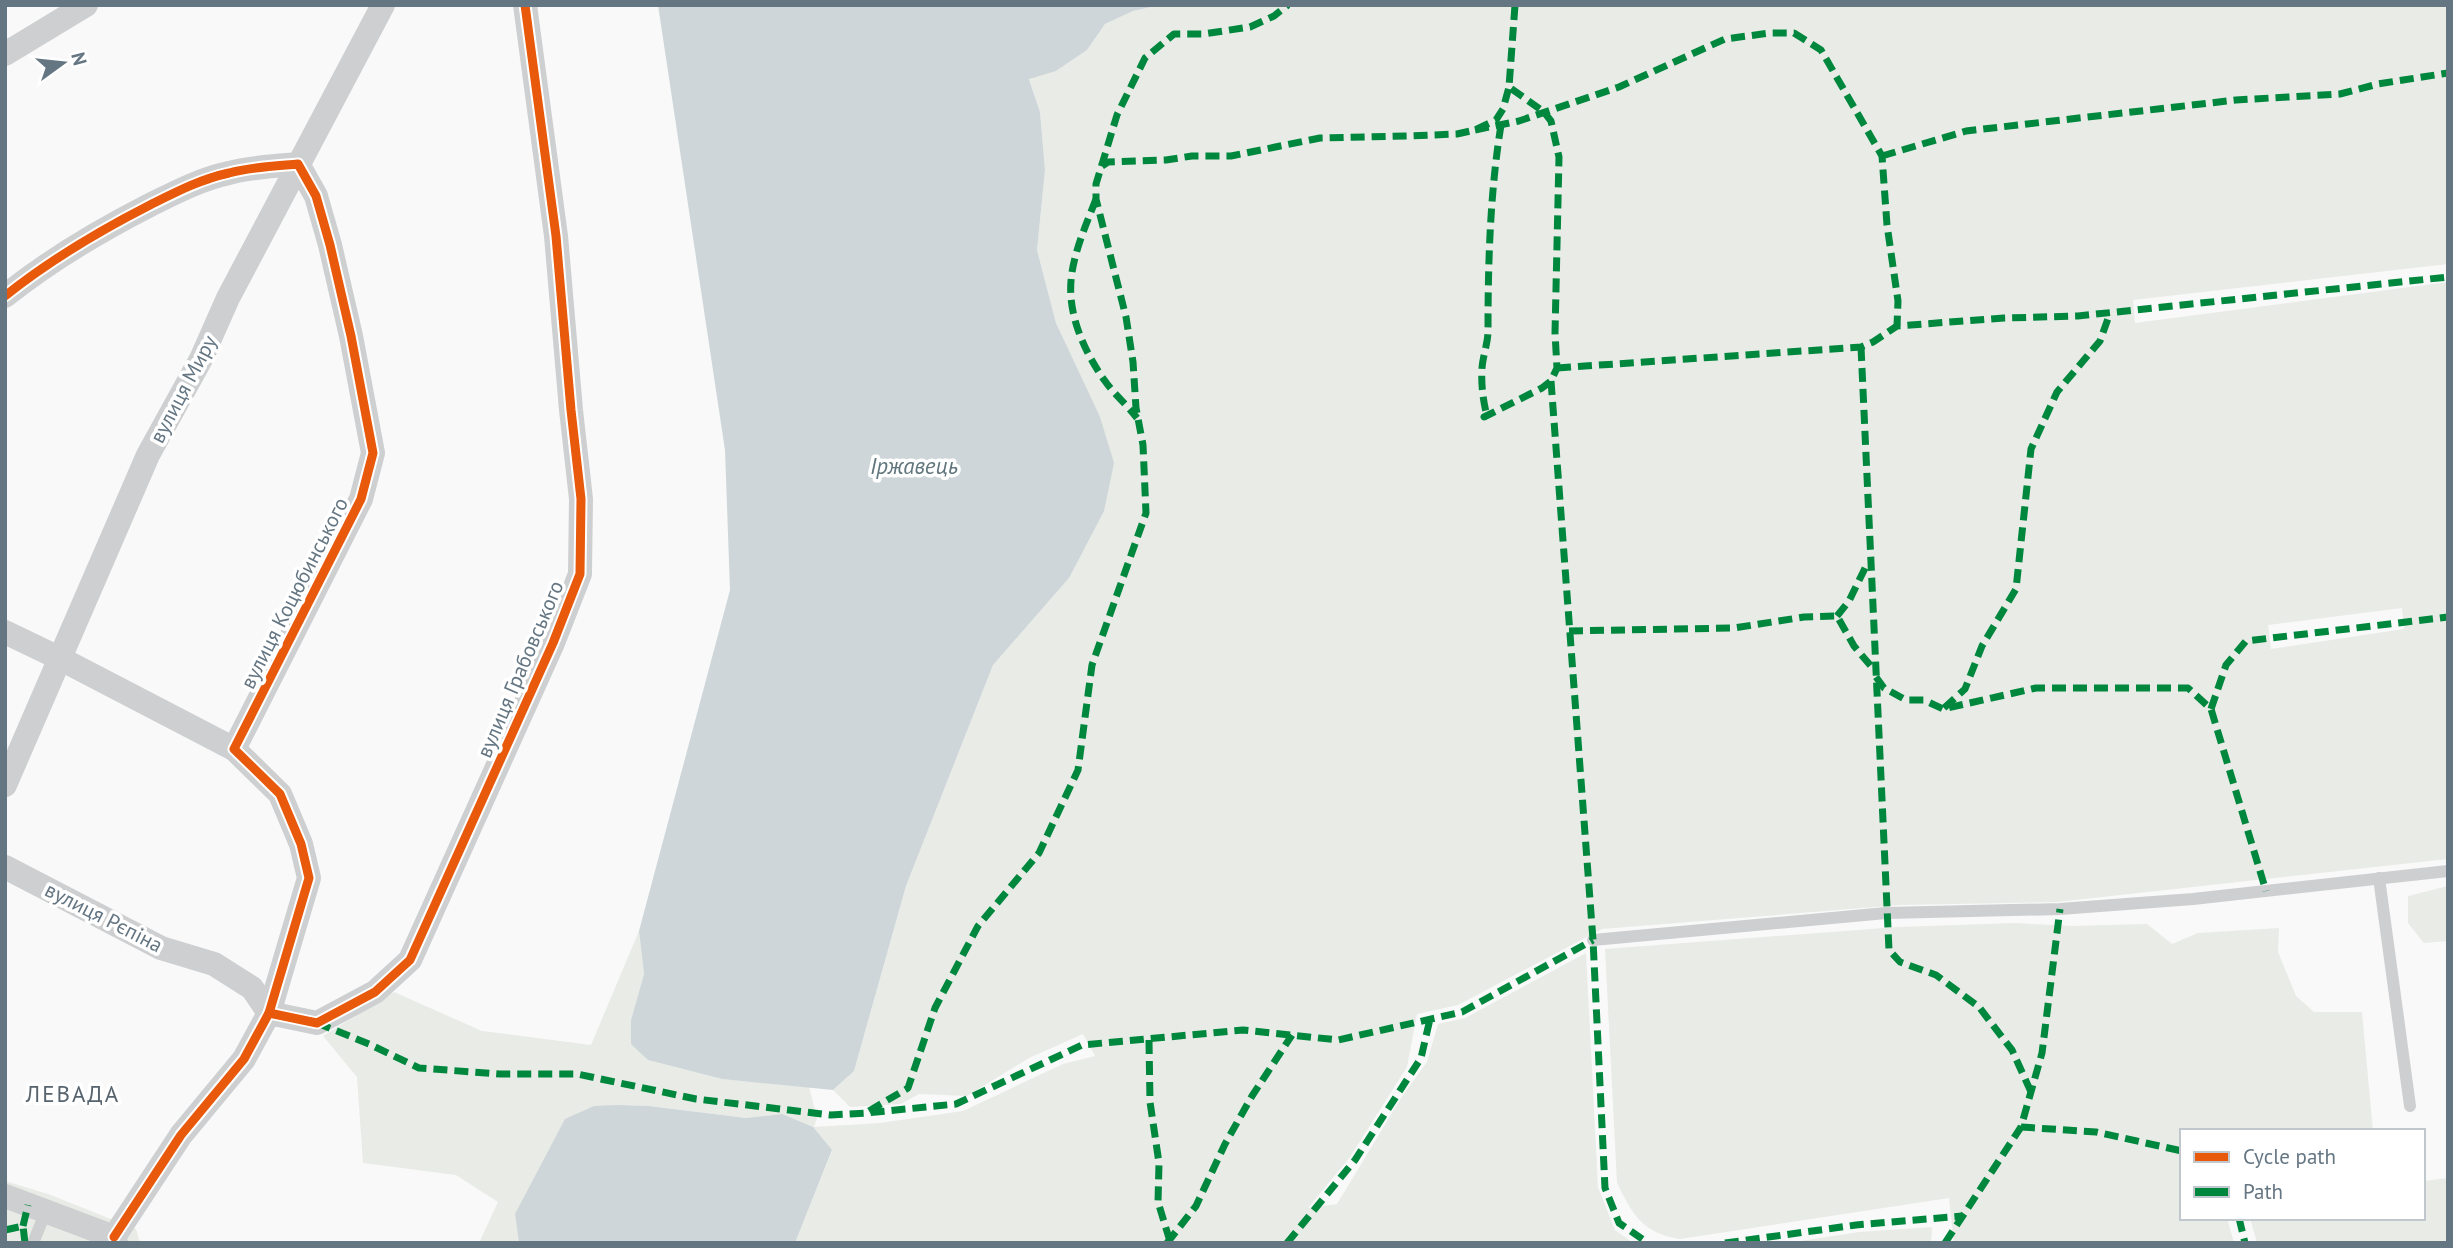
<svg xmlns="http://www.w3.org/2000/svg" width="2453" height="1248" font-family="'PT Sans',sans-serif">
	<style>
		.green { fill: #e8ebe6; fill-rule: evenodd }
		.water { fill: #ced6d9 }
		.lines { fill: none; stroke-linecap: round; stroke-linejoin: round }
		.service { stroke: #cecfd0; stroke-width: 12 }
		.minor { stroke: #cecfd0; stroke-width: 24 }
		.quiet { stroke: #00873e; stroke-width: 7; stroke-dasharray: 14 7; stroke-linecap: butt }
		.cycleway-casing { stroke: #fff; stroke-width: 13 }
		.cycleway { stroke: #e8590c; stroke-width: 9 }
		.labels { text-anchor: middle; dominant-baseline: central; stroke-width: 7; stroke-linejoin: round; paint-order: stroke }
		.street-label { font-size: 21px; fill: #657683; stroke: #fff }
		.water-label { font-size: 23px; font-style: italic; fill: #60757c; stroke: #fff }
		.neighbourhood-label { font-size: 23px; letter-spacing: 2px; fill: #57646e; stroke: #fff }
	</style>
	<rect width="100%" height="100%" fill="#f9f9f9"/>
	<g class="green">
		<path d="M1160,5H2448V264L2133,300L2135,323L2448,282V859L2057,902L1900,905L1602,929L1458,1005L1417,1014L1407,1067L1350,1157L1308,1208L1337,1204L1401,1098L1427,1062L1438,1024L1465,1018L1586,953L1598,1187L1615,1230L1633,1243H795L832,1151L782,1114L746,1118L649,1106L619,1105L515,1214L519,1243H479L498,1202L456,1175L363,1163L357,1077L323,1036L394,992L482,1031L591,1045L639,931L644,974L631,1020L648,1060L722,1079L809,1087L817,1118L814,1127L880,1123L963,1111L1063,1064L1095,1056L1083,1034L1029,1058L967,1096L919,1094L901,1104L850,1107L833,1090L854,1071L906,886L993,665L1069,578L1099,417L1056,323L1037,250L1045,170L1040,112L1029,78L1056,71L1087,50L1105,24L1133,11ZM2402,608L2404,629L2271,649L2268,625Z"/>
		<path d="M2448,886V941L2424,943L2408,923V896Z"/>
		<path d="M2015,923L2072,926L2147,924L2172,944L2198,933L2279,928L2278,952L2296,996L2314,1012H2362L2373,1131H2182V1218H2227L2234,1243H1954L1949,1198L1680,1239C1642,1233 1633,1215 1617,1183L1605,949L1898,927Z"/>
		<path d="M2448,1178V1243H2257L2250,1218H2423V1181Z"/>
		<path d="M5,1181L48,1194L136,1229L140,1243H5Z"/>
		<path d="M1932,1227L1931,1243H1788L1859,1232Z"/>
	</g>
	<g class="water">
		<path d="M658,5H1160L1133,11L1105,24L1087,50L1056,71L1029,79L1040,112L1045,170L1037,250L1056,323L1100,417L1114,463L1104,511L1069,578L993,665L906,886L854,1071L833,1090L722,1079L648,1060L631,1044V1020L644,974L639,931L730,590L725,450Z"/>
		<path d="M619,1105L649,1106L746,1118L782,1114L813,1127L832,1150L795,1243H519L515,1214L565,1119L594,1106Z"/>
	</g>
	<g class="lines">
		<g class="service">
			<path d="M2379,878L2410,1106"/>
			<path d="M1593,940L1886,913L2060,909L2193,899L2448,871"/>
			<path d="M33,1243L46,1211"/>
		</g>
		<g class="minor">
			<path d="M5,54L86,5"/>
			<path d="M5,296C50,260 99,231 150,205C176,192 201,179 229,173C251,167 275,166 298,164L316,196L330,245L351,336L373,453L361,499L234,749L280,794L301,844L309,878L269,1013L244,1059L181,1135L114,1237"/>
			<path d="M5,632L61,659L234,749"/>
			<path d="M5,785L148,455L201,359L228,298L383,5"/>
			<path d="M5,867L161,948L214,964L252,988L269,1013"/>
			<path d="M269,1013L317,1023L375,992L410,960L553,643L580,574L581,499L571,410L556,236L525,5"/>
			<path d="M5,1196L114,1237L116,1243"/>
		</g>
		<g class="quiet">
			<path d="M1501,125C1490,193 1488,262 1488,331C1488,343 1483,355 1482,368C1481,384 1483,401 1487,416L1484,417L1542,388L1551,381L1557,368L1555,333L1559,157L1551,121L1544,112L1509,87L1515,5"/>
			<path d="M1475,130L1519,121L1619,87L1725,39L1770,33H1794L1821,50L1882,156L1887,225L1898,301L1897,326"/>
			<path d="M1882,156L1966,131L2236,100L2340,94L2378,84L2448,73"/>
			<path d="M1102,166L1108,162L1166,160L1192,156H1231L1320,138L1409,136L1457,134L1475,130L1496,120L1503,109L1509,87"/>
			<path d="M1096,199C1086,225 1073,254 1071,281C1068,316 1085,353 1105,381C1114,394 1127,405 1137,418"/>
			<path d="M1861,347L1889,950L1900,962L1936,975L1979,1007L2012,1050L2031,1092"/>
			<path d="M1557,368L1861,347L1873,342L1897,326L2004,318L2078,316L2448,277"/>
			<path d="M1551,381L1593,940L1605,1188L1619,1223L1648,1243"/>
			<path d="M1837,616L1849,601L1868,562"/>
			<path d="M1569,631L1734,628L1804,617L1837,616L1854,646L1875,671"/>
			<path d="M1876,677L1884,688L1906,700H1924L1943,709L2036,688H2188L2211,709L2266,891"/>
			<path d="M1944,708L1965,689L1982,646L2016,589L2031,449L2057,392L2100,341L2110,313"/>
			<path d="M2211,709L2226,665L2246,641L2448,617"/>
			<path d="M317,1023L369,1044L419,1068L500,1074H577L696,1099L831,1115L866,1113L956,1104L1082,1045L1243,1030L1338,1040L1462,1012L1593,940"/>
			<path d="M1149,1040L1150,1102L1159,1163L1158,1202L1169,1238"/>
			<path d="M869,1111L908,1088L935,1008L978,926L1039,853L1078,770L1092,665L1146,513L1143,445L1136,408L1133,362L1126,317L1096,199V184L1117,115L1145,58L1174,34H1203L1250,27L1274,16L1288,5"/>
			<path d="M2021,1127L2096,1132L2182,1151"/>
			<path d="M2239,1218L2245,1243"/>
			<path d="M23,1226L28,1205"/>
			<path d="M5,1230L23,1226L25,1243"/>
			<path d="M1167,1243L1196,1206L1225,1144L1252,1096L1292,1035"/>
			<path d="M1287,1243L1355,1160L1421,1058L1430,1019"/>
			<path d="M1725,1243L1856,1225L1962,1216"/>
			<path d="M1945,1243L2021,1127L2042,1053L2060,909"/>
		</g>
		<g class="cycleway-casing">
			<g id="cycleway">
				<path d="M5,296C50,260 99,231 150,205C176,192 201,179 229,173C251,167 275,166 298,164L316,196L330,245L351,336L373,453L361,499L234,749L280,794L301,844L309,878L269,1013L244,1059L181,1135L114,1237"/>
				<path d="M269,1013L317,1023L375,992L410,960L553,643L580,574L581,499L571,410L556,236L525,5"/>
			</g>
		</g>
		<use href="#cycleway" class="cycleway"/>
	</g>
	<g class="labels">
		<g class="street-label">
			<text transform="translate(183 389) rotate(-62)">вулиця Миру</text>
			<text transform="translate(294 593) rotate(-63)">вулиця Коцюбинського</text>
			<text transform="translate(520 669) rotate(-67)">вулиця Грабовського</text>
			<text transform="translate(104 917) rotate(27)">вулиця Рєпіна</text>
		</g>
		<g class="water-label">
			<text x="914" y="465">Іржавець</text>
		</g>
		<g class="neighbourhood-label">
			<text x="73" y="1093">ЛЕВАДА</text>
		</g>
	</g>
	<rect width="2453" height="1248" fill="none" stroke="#657683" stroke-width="14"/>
	<rect x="2180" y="1129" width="245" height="91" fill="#ffffff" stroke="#c1c8cd" stroke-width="2"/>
	<rect x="2194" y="1152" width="35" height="10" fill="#e8590c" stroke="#c1c8cd" stroke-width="2"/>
	<text x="2243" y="1164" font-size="21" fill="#657683">Cycle path</text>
	<rect x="2194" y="1187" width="35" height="10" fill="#00873e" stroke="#c1c8cd" stroke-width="2"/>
	<text x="2243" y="1199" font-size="21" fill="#657683">Path</text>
	<g transform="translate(63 63) rotate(75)" stroke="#ffffff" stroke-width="5" paint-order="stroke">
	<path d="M0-5L12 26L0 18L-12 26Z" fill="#657683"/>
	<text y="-10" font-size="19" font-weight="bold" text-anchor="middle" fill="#657683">N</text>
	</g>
</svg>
